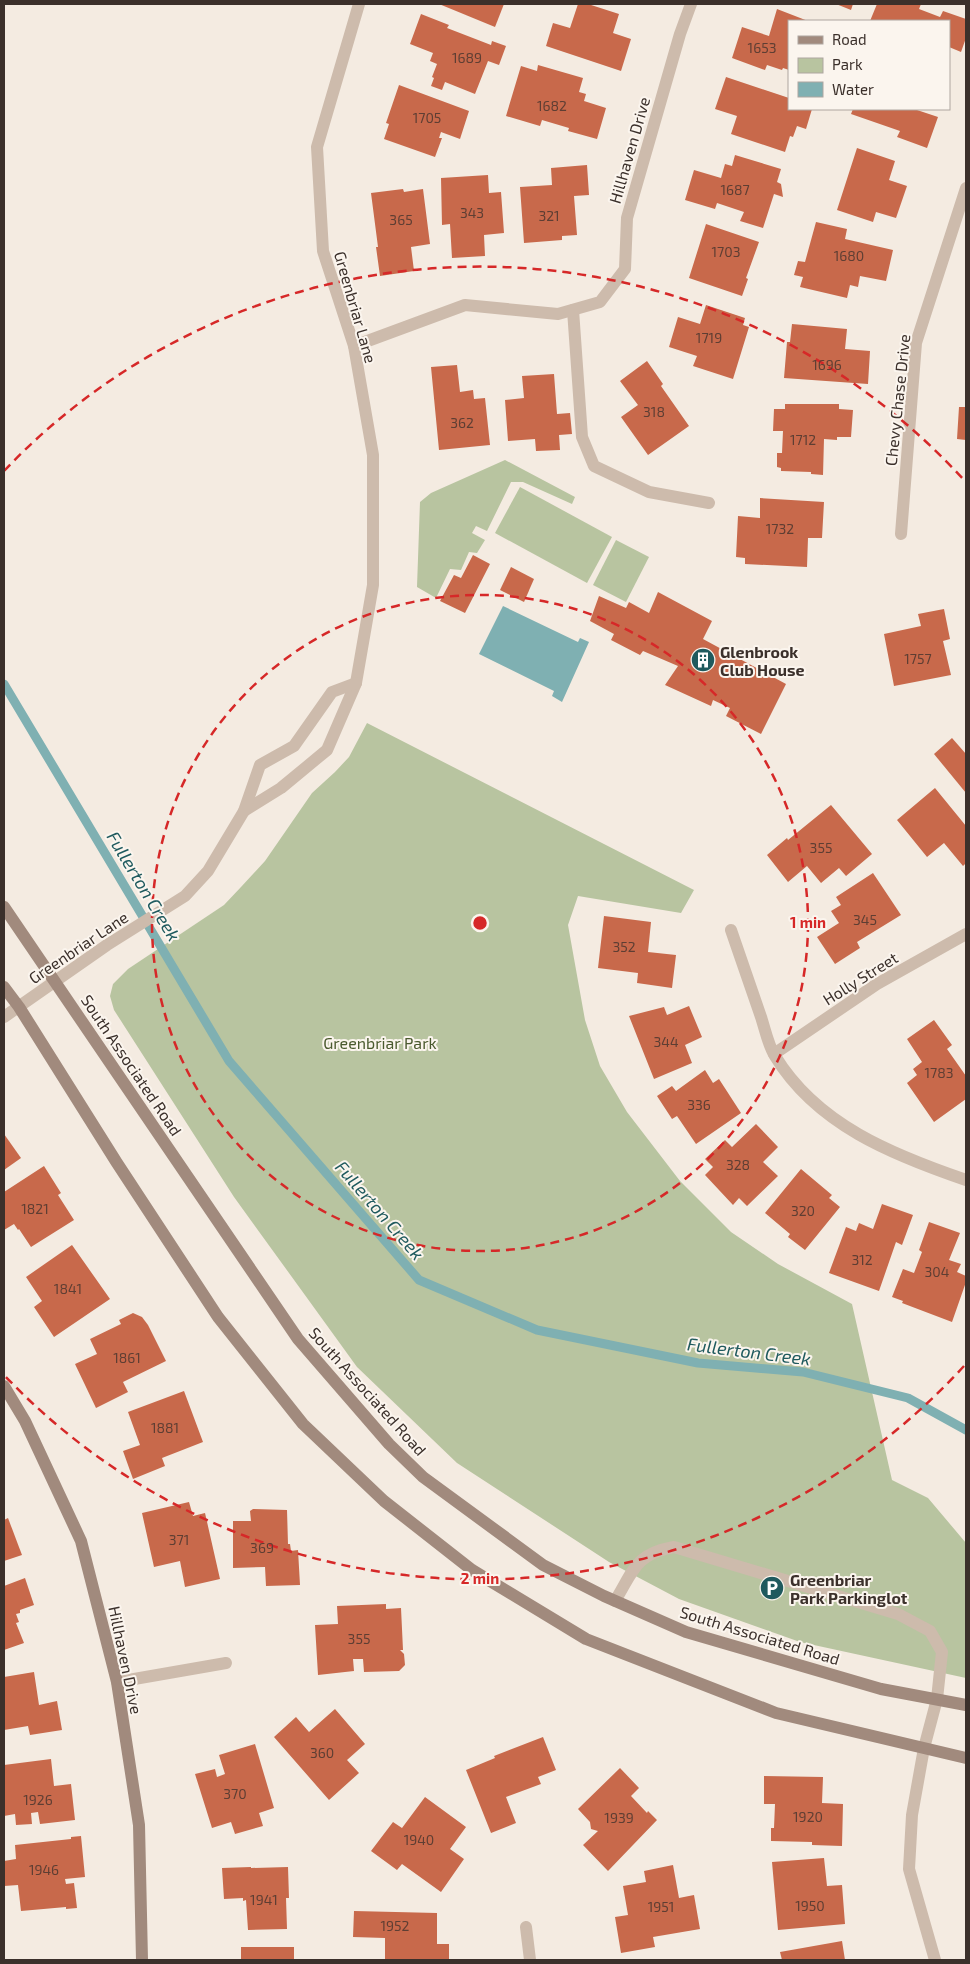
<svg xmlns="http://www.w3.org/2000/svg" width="970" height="1964" font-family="'Exo 2',sans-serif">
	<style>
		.green { fill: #b8c4a0 }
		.water { fill: #7fb0b2 }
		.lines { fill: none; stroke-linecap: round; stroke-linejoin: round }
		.stream { stroke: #7fb0b2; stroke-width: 9 }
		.building { fill: #c8694b }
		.lane { stroke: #cdbbac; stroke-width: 12 }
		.street { stroke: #cdbbac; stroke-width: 12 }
		.secondary { stroke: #a18a7d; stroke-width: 12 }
		.ring { fill: none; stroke: #d62828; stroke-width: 2.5; stroke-dasharray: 9 6 }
		.labels { text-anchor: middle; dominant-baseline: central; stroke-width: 4; stroke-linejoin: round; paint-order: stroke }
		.number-label { font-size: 14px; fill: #5e3e33 }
		.street-label { font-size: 16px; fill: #3b302b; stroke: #fbf5ee }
		.poi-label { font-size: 16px; font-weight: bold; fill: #3b302b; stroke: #fbf5ee; text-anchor: start }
		.park-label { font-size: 16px; fill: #4a5a2e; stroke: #fbf5ee }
		.water-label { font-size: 18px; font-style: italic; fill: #1f5a5e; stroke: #fbf5ee }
		.centre { fill: #d62828; stroke: #fbf5ee; stroke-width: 2.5 }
		.ring-label { font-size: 15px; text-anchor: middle; font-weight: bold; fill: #d62828; stroke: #fbf5ee; stroke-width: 4; stroke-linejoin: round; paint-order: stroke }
	</style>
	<rect width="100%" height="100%" fill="#f4ebe1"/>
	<g class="green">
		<path d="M505,460L575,497L572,504L523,482H511L487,531L476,526L472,533L485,540L477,553L469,552L461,570L450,569L436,598L417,587L420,502L431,493Z"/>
		<path d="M520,487L612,537L587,583L495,533Z"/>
		<path d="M616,540L649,557L626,602L593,585Z"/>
		<path d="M367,723L694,890L681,913L578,896L568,925L585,1020L600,1066L627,1112L680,1181L731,1232L778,1264L852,1304L892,1480L928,1498L966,1543V1678L800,1642L679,1599L609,1562L457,1463L357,1367L234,1197L114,1010L110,996L113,984L128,969L224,905L241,887L265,861L312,793L335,772L349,757Z"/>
	</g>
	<path class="water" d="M503,606L578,642L580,638L589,642L562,702L552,696L554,691L479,654Z"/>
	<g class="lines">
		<path class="stream" d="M4,684L229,1061L419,1280L537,1330L698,1363L803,1372L908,1398L966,1430"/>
	</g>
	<g class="building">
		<path d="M439,4H504L495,27Z"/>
		<path d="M578,4H588L619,14L613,33L631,39L621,71L546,46L553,23L570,28Z"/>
		<path d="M836,4H853L851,10Z"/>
		<path d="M877,4H921L919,9L940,17L943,11L966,19V38L961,52L949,47V21H870Z"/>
		<path d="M777,9L808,21H789V70L783,68L782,70L767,65L765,70L732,58L742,27L769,36Z"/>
		<path d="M421,14L449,25L447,28L491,45L492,41L506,46L499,65L488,61L475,94L445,82L442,90L431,86L434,78L432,77L437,64L430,61L433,53L410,44Z"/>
		<path d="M538,65L583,78L579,92L586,94L584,101L606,108L597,139L568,131L569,128L542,120L540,126L506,116L521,66L537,71Z"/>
		<path d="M726,77L789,98V109H812L806,129L797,126L793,137L790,136L785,152L731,134L737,116L715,109Z"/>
		<path d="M399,85L469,111L460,139L441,132L439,138H442L435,157L384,139L389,124L386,123Z"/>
		<path d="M853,109H914L938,117L927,148L897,137L900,131L851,114Z"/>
		<path d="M857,148L895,161L889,180L907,186L896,218L876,212L873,222L837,210Z"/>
		<path d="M735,155L781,169L777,182L781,184L783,197L774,194L763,228L740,221L744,212L717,203L715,209L685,200L694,170L721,178L725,164L732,166Z"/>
		<path d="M587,165L589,195L574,196L577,235L562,236V240L524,243L520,187L552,185L551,168Z"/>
		<path d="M488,175L489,193L501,192L504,233L484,235L485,256L452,258L450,224L442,225L441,178Z"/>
		<path d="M403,189L404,192L423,189L430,244L411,247L414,271L380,276L376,247H378L371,193Z"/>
		<path d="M816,222L847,229L845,239L893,250L886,281L860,276L858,287L850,285L847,298L800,287L803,277L794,275L798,261L805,262Z"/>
		<path d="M706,224L759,242L746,278L748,279L742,296L689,278Z"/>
		<path d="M706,305L745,318L743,325L749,327L733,379L693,366L697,356L669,347L678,317L700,324Z"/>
		<path d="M792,324L847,329L845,349L870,351L868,384L784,378L787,342H790Z"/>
		<path d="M647,361L663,384L661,386L689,426L648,455L621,417L638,405L620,381Z"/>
		<path d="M457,365L460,392L473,390L474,399L485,398L490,445L439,450L431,367Z"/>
		<path d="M554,374L557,414L570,413L572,434L559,435L560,450L536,451L535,439L508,441L505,400L524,398L522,376Z"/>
		<path d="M785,404H839V409L853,410L851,437H837V440L824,439L823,475L811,474V472L781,471V468L777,467V453H782L783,431H773L774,409H785Z"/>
		<path d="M959,407H966V440L957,439Z"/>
		<path d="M760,498L824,502L822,538H808L807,567L745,564V558L736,557L738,516L760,518Z"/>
		<path d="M473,555L490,564L465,613L440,601L454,575L461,578Z"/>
		<path d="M511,567L534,579L524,602L500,590Z"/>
		<path d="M658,592L712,621L703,639L786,684L761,734L726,716L730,708L713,700L711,706L665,685L678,666L643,651L640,655L611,640L614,634L590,621L599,596L626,608L629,602L649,613Z"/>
		<path d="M944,609L950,639L943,641L951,675L894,686L884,634L921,626L918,614Z"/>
		<path d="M952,738L966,754V793L934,754Z"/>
		<path d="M935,788L966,826V863L963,866L944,843L927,857L897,820Z"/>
		<path d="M831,805L872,854L846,876L839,868L821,883L807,866L788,882L767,855L787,838L788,840Z"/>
		<path d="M873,873L901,915L857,942L860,948L835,964L817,937L839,923L831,911L841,905L836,897Z"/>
		<path d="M604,916L651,922L648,952L676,955L672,988L637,983L638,973L598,968Z"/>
		<path d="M689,1006L702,1037L685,1045L692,1063L654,1079L629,1016L664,1007L667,1015Z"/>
		<path d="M934,1020L952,1045L947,1049L966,1076V1099L934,1122L907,1083L917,1075L913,1069L922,1062L907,1039Z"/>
		<path d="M705,1070L713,1083L719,1079L741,1113L696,1144L677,1116L672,1119L657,1096L672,1086L676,1091Z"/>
		<path d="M756,1124L778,1147L763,1162L778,1176L747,1206L739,1198L733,1205L705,1175L713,1167L705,1159L725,1140L732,1147Z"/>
		<path d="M4,1134L21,1158L4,1170Z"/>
		<path d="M44,1166L61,1193L58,1195L74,1220L31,1247L19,1229L18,1230L14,1224L4,1230V1192Z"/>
		<path d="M801,1169L832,1195L829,1198L840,1207L805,1250L788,1237L790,1234L765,1213Z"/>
		<path d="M882,1204L913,1215L902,1245L896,1242L879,1291L829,1273L846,1227L856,1231L859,1223L873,1229Z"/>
		<path d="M929,1222L960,1233L949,1260L961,1264L957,1272L966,1276V1282L952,1322L902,1303L903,1301L892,1297L903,1269L914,1273L922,1252L919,1250Z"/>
		<path d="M72,1245L110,1299L54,1337L34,1307L42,1301L26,1277Z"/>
		<path d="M133,1313L142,1317L148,1325L166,1361L123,1382L128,1392L96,1408L75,1364L97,1354L90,1339L121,1324L119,1320Z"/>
		<path d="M184,1391L203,1442L162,1458L165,1466L133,1479L123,1451L140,1445L128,1412Z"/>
		<path d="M189,1502L193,1516L205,1513L220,1579L185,1587L180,1561L154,1567L142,1513Z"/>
		<path d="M253,1509L287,1510L288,1544H290L291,1551L298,1550L300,1585L266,1586L265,1567L233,1568V1521H251L250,1511Z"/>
		<path d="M8,1518L22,1555L4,1561V1520Z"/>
		<path d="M25,1578L34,1605L20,1610V1613L16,1614L19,1622L16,1623L24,1643L4,1650V1586Z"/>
		<path d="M386,1604V1609L401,1608L403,1650H400L404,1654L405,1665L399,1671L364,1672L363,1659H353L354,1671L318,1675L315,1625L338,1624L337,1606Z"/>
		<path d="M34,1672L39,1705L57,1701L62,1730L30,1735L28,1726L4,1730V1677Z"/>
		<path d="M335,1709L365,1744L347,1760L359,1773L329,1800L274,1737L296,1717L309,1732Z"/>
		<path d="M543,1737L556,1770L538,1777L541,1784L506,1797L516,1823L491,1833L466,1770L495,1758L494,1756Z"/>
		<path d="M255,1744L274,1808L259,1813L263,1826L235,1834L231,1822L212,1828L195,1774L215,1769L217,1777L225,1774L219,1755Z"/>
		<path d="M51,1759L54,1786L71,1784L75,1820L40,1824L38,1812L31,1813L32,1824L16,1825L15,1814L4,1816V1765Z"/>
		<path d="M620,1768L639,1788L631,1796L647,1813L648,1811L657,1820L608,1871L583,1845L598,1831L591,1829L590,1822L578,1809Z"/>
		<path d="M764,1776L823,1777L822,1803L843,1804L842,1846L812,1845V1842L771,1841V1828H774L775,1804H764Z"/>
		<path d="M425,1797L466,1827L450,1849L464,1859L441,1892L402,1864L397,1870L371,1851L393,1822L402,1828Z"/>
		<path d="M81,1836L85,1877L65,1879L66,1884L74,1883L77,1908L66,1909V1907L21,1911L18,1885L4,1886V1861L16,1859L15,1845L71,1839V1837Z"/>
		<path d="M824,1858L827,1886L842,1885L845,1924L778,1930L772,1862Z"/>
		<path d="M673,1865L679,1898L694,1895L700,1929L653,1937L655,1947L621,1953L615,1917L628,1915L623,1886L646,1882L644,1871Z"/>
		<path d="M251,1867V1868L288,1867L289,1898H286L287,1929L248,1930L246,1900L243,1901V1898L224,1899L222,1868Z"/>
		<path d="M354,1911L437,1913V1944H449V1960H385V1938L353,1937Z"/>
		<path d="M842,1941L845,1960H782L780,1952Z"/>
		<rect x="241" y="1947" width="53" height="13"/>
	</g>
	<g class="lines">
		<g class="lane">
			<path d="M573,310L582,437L594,466L649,492L709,503"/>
			<path d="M615,1601C634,1570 635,1554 674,1547L898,1614L930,1631L942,1652L937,1699"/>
		</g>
		<g class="street">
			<path d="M354,346L465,305L558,314L600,302L625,269L627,218L680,34L691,4"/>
			<path d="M901,534L916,343L966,188"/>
			<path d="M244,811L281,788L327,750L356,683L373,585V455L354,346L323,251L317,147L359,4"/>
			<path d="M731,930C741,959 751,988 761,1017C765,1029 768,1045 775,1056C817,1125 893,1155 966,1180"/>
			<path d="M4,1017L107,945L185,896L208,871L244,811L260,765L294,746L332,692L356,683"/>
			<path d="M774,1054L877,984L966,934"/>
			<path d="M117,1682L226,1663"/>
			<path d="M526,1927L530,1960"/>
			<path d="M935,1960L909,1869L912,1815L924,1748L937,1699"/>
		</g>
		<g class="secondary">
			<path d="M4,907L298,1339L389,1444L423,1477L543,1565L604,1596L686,1632L881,1689L966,1705"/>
			<path d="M4,987L19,1007L117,1163L218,1317L303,1424L384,1501L472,1570L586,1639L776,1713L966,1758"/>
			<path d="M4,1386L25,1421L81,1541L117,1682L139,1825L142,1960"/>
		</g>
	</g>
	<g class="ring">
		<circle cx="480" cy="923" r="328"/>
		<path d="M964 1366A656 656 0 0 1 4 1375M4 471A656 656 0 0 1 964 480"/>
	</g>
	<defs>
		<g id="building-disc" transform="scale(1.25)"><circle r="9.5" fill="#1f5a5e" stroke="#fbf5ee"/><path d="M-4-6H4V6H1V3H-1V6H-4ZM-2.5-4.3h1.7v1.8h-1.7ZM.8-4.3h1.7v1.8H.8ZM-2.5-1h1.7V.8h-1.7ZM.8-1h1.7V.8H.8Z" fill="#fff"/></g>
		<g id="parking-disc" transform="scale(1.25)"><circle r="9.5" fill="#1f5a5e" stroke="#fbf5ee"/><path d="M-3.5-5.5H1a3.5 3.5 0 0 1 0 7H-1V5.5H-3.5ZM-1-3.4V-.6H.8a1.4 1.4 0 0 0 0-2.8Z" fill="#fff"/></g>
	</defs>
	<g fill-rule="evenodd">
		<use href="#building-disc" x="703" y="660"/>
		<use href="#parking-disc" x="772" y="1588"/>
	</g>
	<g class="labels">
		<g class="number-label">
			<text x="762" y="47">1653</text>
			<text x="467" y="57">1689</text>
			<text x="552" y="105">1682</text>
			<text x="427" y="117">1705</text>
			<text x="735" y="189">1687</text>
			<text x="472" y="212">343</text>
			<text x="549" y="215">321</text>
			<text x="401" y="219">365</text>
			<text x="726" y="251">1703</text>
			<text x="849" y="255">1680</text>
			<text x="709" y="337">1719</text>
			<text x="827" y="364">1696</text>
			<text x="654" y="411">318</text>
			<text x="462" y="422">362</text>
			<text x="803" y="439">1712</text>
			<text x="780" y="528">1732</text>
			<text x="918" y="658">1757</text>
			<text x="821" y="847">355</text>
			<text x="865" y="919">345</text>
			<text x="624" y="946">352</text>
			<text x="666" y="1041">344</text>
			<text x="939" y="1072">1783</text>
			<text x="699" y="1104">336</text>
			<text x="738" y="1164">328</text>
			<text x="35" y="1208">1821</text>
			<text x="803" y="1210">320</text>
			<text x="862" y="1259">312</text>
			<text x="937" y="1271">304</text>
			<text x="68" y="1288">1841</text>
			<text x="127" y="1357">1861</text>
			<text x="165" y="1427">1881</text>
			<text x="179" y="1539">371</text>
			<text x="262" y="1547">369</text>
			<text x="359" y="1638">355</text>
			<text x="322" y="1752">360</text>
			<text x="235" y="1793">370</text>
			<text x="38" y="1799">1926</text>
			<text x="808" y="1816">1920</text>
			<text x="619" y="1817">1939</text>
			<text x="419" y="1839">1940</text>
			<text x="44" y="1869">1946</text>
			<text x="264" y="1899">1941</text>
			<text x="810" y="1905">1950</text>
			<text x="661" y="1906">1951</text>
			<text x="395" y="1925">1952</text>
		</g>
		<g class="street-label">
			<text transform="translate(629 150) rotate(-74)">Hillhaven Drive</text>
			<text transform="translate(356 307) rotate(74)">Greenbriar Lane</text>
			<text transform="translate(897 400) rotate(-84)">Chevy Chase Drive</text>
			<text transform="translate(78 947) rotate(-34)">Greenbriar Lane</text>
			<text transform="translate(860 978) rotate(-32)">Holly Street</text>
			<text transform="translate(132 1065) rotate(56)">South Associated Road</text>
			<text transform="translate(368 1391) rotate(48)">South Associated Road</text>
			<text transform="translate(760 1635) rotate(17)">South Associated Road</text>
			<text transform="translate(126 1660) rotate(78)">Hillhaven Drive</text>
		</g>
		<g class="poi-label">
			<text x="720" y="651">Glenbrook<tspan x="720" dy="18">Club House</tspan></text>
			<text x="790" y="1579">Greenbriar<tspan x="790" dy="18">Park Parkinglot</tspan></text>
		</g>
		<g class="park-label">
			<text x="380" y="1042">Greenbriar Park</text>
		</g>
		<g class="water-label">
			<text transform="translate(144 886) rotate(59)">Fullerton Creek</text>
			<text transform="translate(380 1210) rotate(49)">Fullerton Creek</text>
			<text transform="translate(749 1351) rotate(7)">Fullerton Creek</text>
		</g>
	</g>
	<circle cx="480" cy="923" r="8" class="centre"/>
	<g class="ring-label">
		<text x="808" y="928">1 min</text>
		<text x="480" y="1584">2 min</text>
	</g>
	<rect width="970" height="1964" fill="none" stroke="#3b302b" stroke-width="10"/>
	<rect x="788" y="20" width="162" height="90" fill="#fbf5ee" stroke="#aea6a0"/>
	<rect x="798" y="36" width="25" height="8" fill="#a18a7d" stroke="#aea6a0"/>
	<text x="832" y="45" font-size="15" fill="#3b302b">Road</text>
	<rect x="798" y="58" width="25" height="15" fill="#b8c4a0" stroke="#aea6a0"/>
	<text x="832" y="70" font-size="15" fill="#3b302b">Park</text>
	<rect x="798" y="82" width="25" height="15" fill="#7fb0b2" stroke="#aea6a0"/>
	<text x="832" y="95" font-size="15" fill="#3b302b">Water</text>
</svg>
